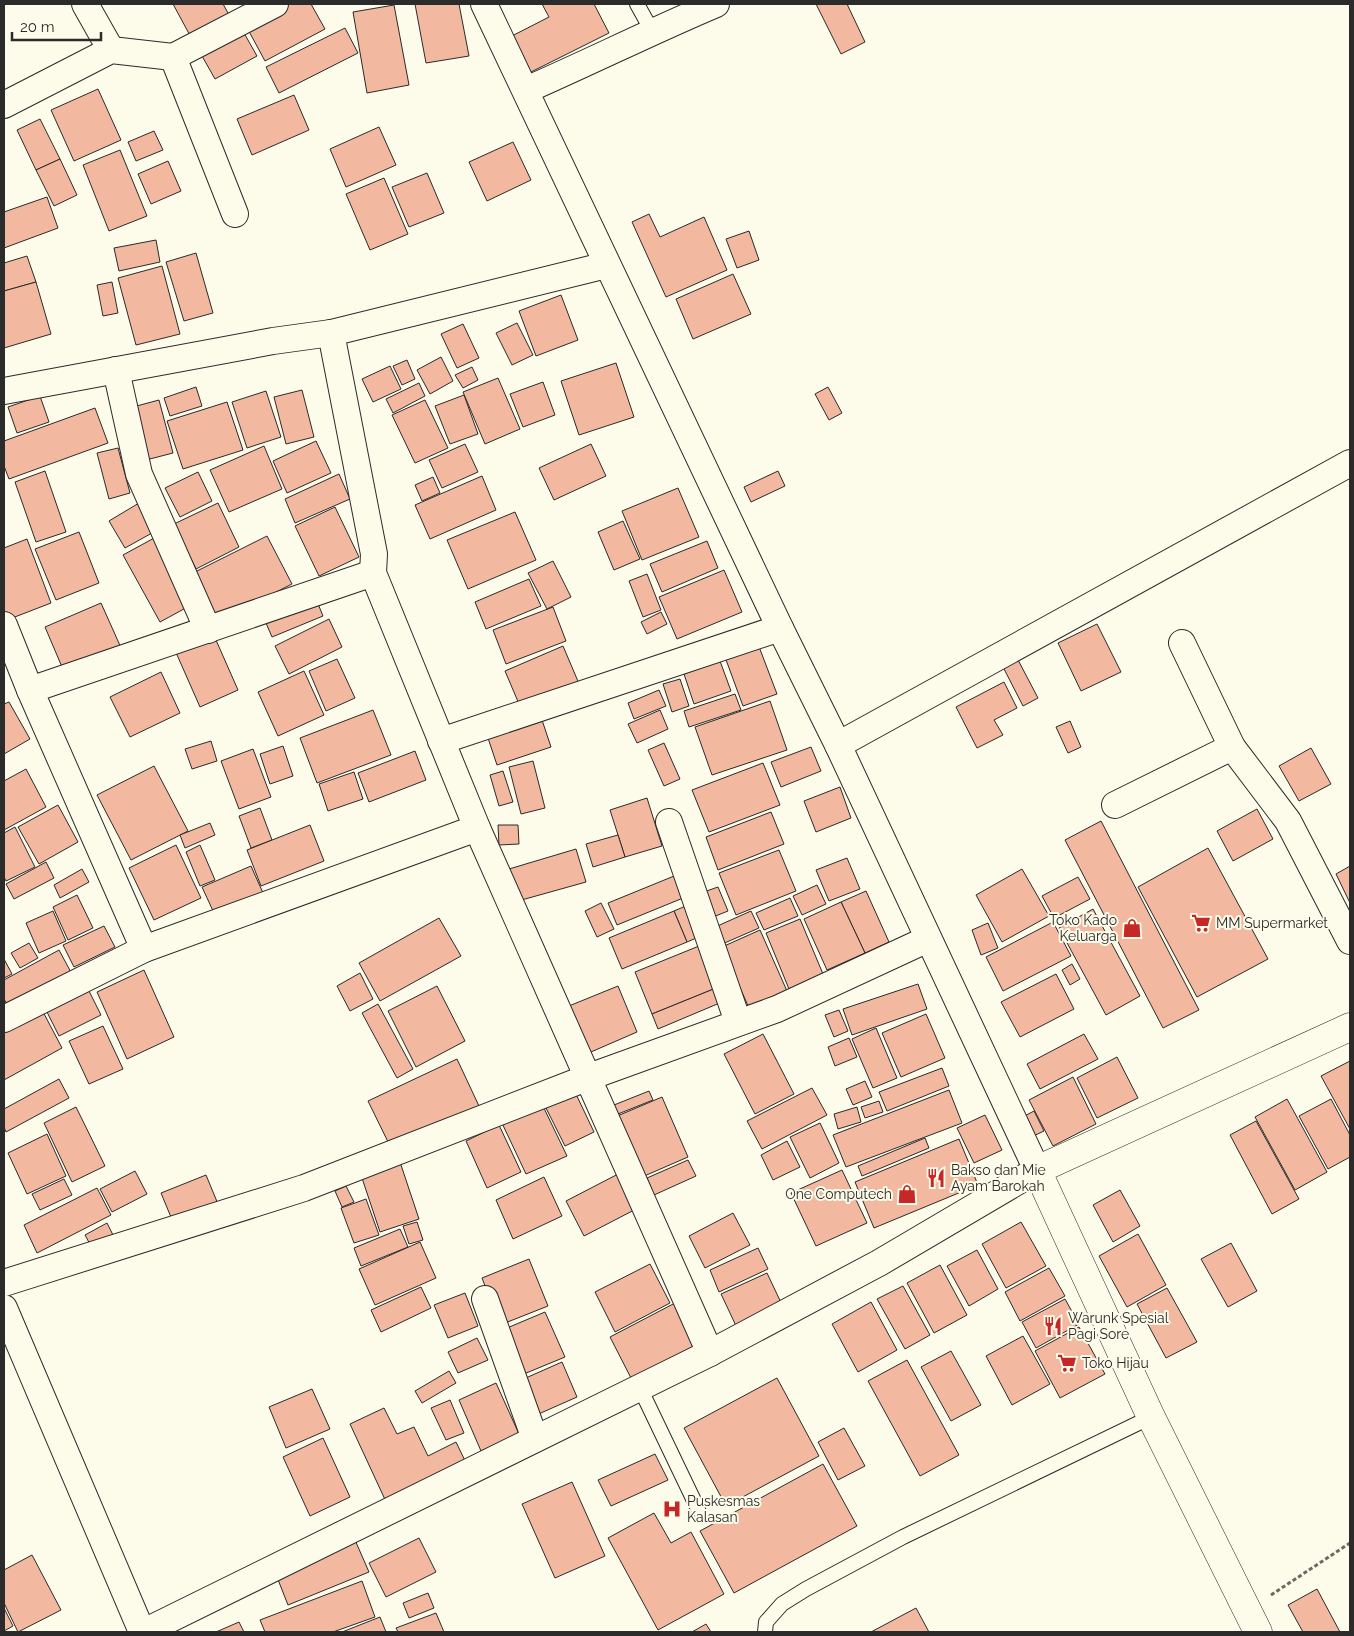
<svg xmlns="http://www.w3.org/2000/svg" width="1354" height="1636" font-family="Raleway,sans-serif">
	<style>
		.building { fill: #f2b8a0; stroke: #2b2b2b }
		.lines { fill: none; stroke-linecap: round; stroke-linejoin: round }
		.service-casing { stroke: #2b2b2b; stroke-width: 16 }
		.minor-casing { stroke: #2b2b2b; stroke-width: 28 }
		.tertiary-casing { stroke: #2b2b2b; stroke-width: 29 }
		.path { stroke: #6a6964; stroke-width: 3; stroke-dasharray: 4 2.5; stroke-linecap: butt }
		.service { stroke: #fdfbea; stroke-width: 14 }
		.minor { stroke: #fdfbea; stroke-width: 26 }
		.tertiary { stroke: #fdfbea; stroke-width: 28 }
		.labels { text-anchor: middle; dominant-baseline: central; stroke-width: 4; stroke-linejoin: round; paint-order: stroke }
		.poi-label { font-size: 14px; fill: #2b2b2b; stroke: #fdfbea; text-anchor: start }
	</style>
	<rect width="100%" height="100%" fill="#fdfbea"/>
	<g class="building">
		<path d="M173,4H223L232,20L193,41Z"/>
		<path d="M283,4H311L325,29L265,61L245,24Z"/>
		<path d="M415,4H459L469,56L426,63Z"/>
		<path d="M542,4H594L609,33L527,74L508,38L549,17Z"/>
		<path d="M816,4H847L865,42L841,54Z"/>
		<path d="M394,5L409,85L367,93L353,12Z"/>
		<path d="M345,28L358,53L279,93L266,67Z"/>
		<path d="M244,33L257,56L215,79L202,56Z"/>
		<path d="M98,89L121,140L74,161L51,110Z"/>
		<path d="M294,95L309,130L252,155L237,119Z"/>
		<path d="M40,119L60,159L36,170L17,130Z"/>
		<path d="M379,127L396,165L346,187L330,149Z"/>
		<path d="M154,131L163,150L136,161L128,142Z"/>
		<path d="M513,142L531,180L487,201L469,162Z"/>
		<path d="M120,150L147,216L109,231L83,165Z"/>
		<path d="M60,159L77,195L54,206L36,170Z"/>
		<path d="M168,161L181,191L151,204L138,174Z"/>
		<path d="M427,173L444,213L409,227L392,187Z"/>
		<path d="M384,178L408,234L370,250L346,194Z"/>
		<path d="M47,197L58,228L4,248V212Z"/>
		<path d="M649,214L660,237L704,217L727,270L666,297L632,222Z"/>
		<path d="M749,231L759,260L737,268L726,239Z"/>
		<path d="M156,240L160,262L119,271L114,248Z"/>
		<path d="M196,253L213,313L184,321L166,262Z"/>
		<path d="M27,256L36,282L4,291V263Z"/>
		<path d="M162,266L180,334L136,345L118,278Z"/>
		<path d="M733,274L751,314L693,339L676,299Z"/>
		<path d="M36,282L51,334L4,348V291Z"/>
		<path d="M112,282L118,313L103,316L97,285Z"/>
		<path d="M561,295L578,340L536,356L519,311Z"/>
		<path d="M517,323L533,355L512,365L496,333Z"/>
		<path d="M463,324L479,358L457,368L441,334Z"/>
		<path d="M441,357L453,381L430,394L417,370Z"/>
		<path d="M407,360L415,379L402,385L393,366Z"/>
		<path d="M616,363L634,417L579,435L561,381Z"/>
		<path d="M390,366L401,389L373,402L362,379Z"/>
		<path d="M472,367L478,380L463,388L455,375Z"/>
		<path d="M498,378L520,429L485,444L463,392Z"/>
		<path d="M543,382L555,415L523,427L510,394Z"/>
		<path d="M419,383L425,396L393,413L386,399Z"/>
		<path d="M196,387L202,406L170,416L164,398Z"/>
		<path d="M828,387L842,413L829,420L815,394Z"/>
		<path d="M302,390L314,437L286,444L274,397Z"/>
		<path d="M266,391L281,437L247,448L232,402Z"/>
		<path d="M464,395L478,434L450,444L435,406Z"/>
		<path d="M40,396L49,422L17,433L8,407Z"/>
		<path d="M159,400L173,453L142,461L129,408Z"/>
		<path d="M425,400L448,448L415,463L392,415Z"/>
		<path d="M227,402L243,450L183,469L167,421Z"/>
		<path d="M95,408L108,443L9,479L4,466V441Z"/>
		<path d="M316,441L331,473L287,493L273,461Z"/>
		<path d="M465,444L478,472L442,488L429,460Z"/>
		<path d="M591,444L606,476L554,500L539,468Z"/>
		<path d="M264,446L282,489L229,512L210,470Z"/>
		<path d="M118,448L130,493L109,499L97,453Z"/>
		<path d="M45,471L66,532L36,542L15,482Z"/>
		<path d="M778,471L785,486L751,502L744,487Z"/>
		<path d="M198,472L212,501L180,517L165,488Z"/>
		<path d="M339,474L350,499L295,523L285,499Z"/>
		<path d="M482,476L496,510L430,539L415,505Z"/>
		<path d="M433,477L440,493L422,501L415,485Z"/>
		<path d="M678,488L699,537L642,560L622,511Z"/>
		<path d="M144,500L161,528L125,548L109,521Z"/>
		<path d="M218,503L239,547L196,569L174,524Z"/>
		<path d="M335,507L359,557L319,576L295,526Z"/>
		<path d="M515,512L536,560L468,589L447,540Z"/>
		<path d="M623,521L640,559L614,570L598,532Z"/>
		<path d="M79,532L99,583L56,600L35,549Z"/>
		<path d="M267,536L292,584L217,622L193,573Z"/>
		<path d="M156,537L193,604L160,622L123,555Z"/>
		<path d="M27,539L51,603L7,620L4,612V548Z"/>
		<path d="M707,541L718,568L662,592L650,564Z"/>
		<path d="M553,561L571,597L547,609L528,573Z"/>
		<path d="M724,570L742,612L677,639L659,597Z"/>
		<path d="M647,574L661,610L643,617L629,581Z"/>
		<path d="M529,579L541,606L486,629L475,602Z"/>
		<path d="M314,594L323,616L272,637L263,616Z"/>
		<path d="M101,603L122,650L65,674L45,627Z"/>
		<path d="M553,607L566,641L506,664L493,630Z"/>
		<path d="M661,612L667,624L647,634L641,622Z"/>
		<path d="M329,619L342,647L289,674L275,646Z"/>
		<path d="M1097,624L1121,672L1081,691L1058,643Z"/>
		<path d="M212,631L238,690L200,707L174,648Z"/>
		<path d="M758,644L777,694L743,706L725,657Z"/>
		<path d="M563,646L580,686L522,711L505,671Z"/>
		<path d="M1017,658L1038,698L1023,706L1002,665Z"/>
		<path d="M337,659L355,698L326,711L309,671Z"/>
		<path d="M720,661L731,691L694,704L684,674Z"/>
		<path d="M304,671L324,715L278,736L258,692Z"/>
		<path d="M161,672L180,713L130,737L110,697Z"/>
		<path d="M680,679L689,706L672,712L663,684Z"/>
		<path d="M1004,682L1017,708L994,720L1003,735L977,748L956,707Z"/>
		<path d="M659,690L666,706L634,719L628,703Z"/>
		<path d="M735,694L741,710L689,727L684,711Z"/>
		<path d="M770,701L787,750L712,775L695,727Z"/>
		<path d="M9,702L30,739L4,754V704Z"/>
		<path d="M373,710L391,755L317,783L300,738Z"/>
		<path d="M660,710L668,729L637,743L628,724Z"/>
		<path d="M540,714L551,747L497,765L486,732Z"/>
		<path d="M1070,721L1081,747L1068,753L1056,727Z"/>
		<path d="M211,741L217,761L192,769L185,749Z"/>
		<path d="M664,743L680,779L664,786L648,750Z"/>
		<path d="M283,746L293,776L270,784L260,754Z"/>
		<path d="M811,747L821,771L781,787L771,762Z"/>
		<path d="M1311,748L1331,784L1299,801L1279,766Z"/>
		<path d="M253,749L271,797L239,809L221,761Z"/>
		<path d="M415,751L426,780L369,802L358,773Z"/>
		<path d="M533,761L545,808L521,814L509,767Z"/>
		<path d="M763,763L780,805L709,832L692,790Z"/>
		<path d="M154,766L188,831L131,860L97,795Z"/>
		<path d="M26,769L46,807L4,830V781Z"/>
		<path d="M503,771L513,802L499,806L490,775Z"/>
		<path d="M354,772L363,799L328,811L319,784Z"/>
		<path d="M840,787L851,818L816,832L804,801Z"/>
		<path d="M647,798L662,846L625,857L610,810Z"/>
		<path d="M58,805L78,842L39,864L18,827Z"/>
		<path d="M260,808L272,840L251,848L239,816Z"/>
		<path d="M1257,809L1273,839L1233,861L1217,831Z"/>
		<path d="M771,812L784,844L718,870L706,837Z"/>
		<path d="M1101,821L1199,1010L1163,1028L1065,840Z"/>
		<path d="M210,823L215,835L185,848L180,835Z"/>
		<path d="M310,825L324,861L261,886L247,850Z"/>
		<path d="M498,825H518L519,844L499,845Z"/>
		<path d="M15,827L35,867L6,881L4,877V833Z"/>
		<path d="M618,835L625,857L593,867L586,844Z"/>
		<path d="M176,845L201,898L154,920L129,868Z"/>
		<path d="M200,845L215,880L200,886L186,852Z"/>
		<path d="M1208,848L1268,959L1197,997L1138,887Z"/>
		<path d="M576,849L586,882L518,901L509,869Z"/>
		<path d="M779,850L796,891L736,915L719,873Z"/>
		<path d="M847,858L860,889L829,901L816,870Z"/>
		<path d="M46,862L54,878L14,899L6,884Z"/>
		<path d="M251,866L263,893L214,913L202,887Z"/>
		<path d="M1350,866V903L1336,874Z"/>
		<path d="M82,869L89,882L60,898L54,885Z"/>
		<path d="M1022,869L1049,916L1002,942L976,895Z"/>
		<path d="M679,874L688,896L617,925L608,903Z"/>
		<path d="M1078,877L1090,899L1054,918L1042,896Z"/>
		<path d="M817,885L826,904L802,915L793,896Z"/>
		<path d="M718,887L728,911L708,919L698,894Z"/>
		<path d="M866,891L889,942L865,953L841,902Z"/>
		<path d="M77,895L93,928L68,940L53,907Z"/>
		<path d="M790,898L798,916L764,930L756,913Z"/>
		<path d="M841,902L865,953L827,970L804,919Z"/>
		<path d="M601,903L614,929L597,937L585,911Z"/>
		<path d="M688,905L701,936L687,942L674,911Z"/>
		<path d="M1093,909L1140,996L1106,1015L1059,928Z"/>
		<path d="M53,911L66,941L39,953L26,923Z"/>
		<path d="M674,911L687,942L622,969L609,938Z"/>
		<path d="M751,911L759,928L720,945L713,928Z"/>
		<path d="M439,918L461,956L380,1001L359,963Z"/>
		<path d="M800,919L823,974L789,989L766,933Z"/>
		<path d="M1053,922L1071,956L1003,991L986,957Z"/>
		<path d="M988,923L998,948L981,955L972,930Z"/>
		<path d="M104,926L115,947L74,967L63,945Z"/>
		<path d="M760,930L787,991L749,1008L722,947Z"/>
		<path d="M29,943L38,958L20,968L11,953Z"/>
		<path d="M699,946L716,988L652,1014L635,972Z"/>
		<path d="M59,950L73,976L10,1010L4,999V980Z"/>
		<path d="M4,959L12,974L4,978Z"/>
		<path d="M1072,964L1080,979L1070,985L1062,970Z"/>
		<path d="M144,970L174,1037L127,1059L97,992Z"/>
		<path d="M360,973L373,999L350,1011L337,986Z"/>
		<path d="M1056,974L1074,1009L1020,1037L1001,1002Z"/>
		<path d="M918,984L927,1009L852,1035L843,1009Z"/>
		<path d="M437,986L465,1041L416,1067L388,1011Z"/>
		<path d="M618,986L637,1032L584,1055L564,1008Z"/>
		<path d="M716,988L722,1002L658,1029L652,1014Z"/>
		<path d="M89,991L101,1015L59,1036L47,1012Z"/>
		<path d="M378,1004L413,1069L397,1078L362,1013Z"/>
		<path d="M40,1006L62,1048L4,1080V1026Z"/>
		<path d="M839,1010L848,1031L834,1037L825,1015Z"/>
		<path d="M926,1014L945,1058L901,1077L882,1033Z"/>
		<path d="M103,1026L123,1069L89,1084L69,1041Z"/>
		<path d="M876,1028L897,1078L873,1088L852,1039Z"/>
		<path d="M763,1034L794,1094L755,1114L724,1054Z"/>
		<path d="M1084,1034L1098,1059L1040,1089L1027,1064Z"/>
		<path d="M849,1038L857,1057L835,1066L828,1047Z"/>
		<path d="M1117,1057L1138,1098L1097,1118L1077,1078Z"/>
		<path d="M457,1059L479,1106L391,1148L368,1101Z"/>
		<path d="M1350,1061V1129L1321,1076Z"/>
		<path d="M942,1068L949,1086L887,1111L879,1092Z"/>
		<path d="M1073,1077L1096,1124L1053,1146L1029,1100Z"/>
		<path d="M59,1079L69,1098L6,1132L4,1127V1109Z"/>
		<path d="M865,1081L872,1097L853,1105L846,1089Z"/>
		<path d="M812,1088L827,1115L762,1149L747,1121Z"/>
		<path d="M949,1090L962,1123L846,1167L833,1135Z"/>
		<path d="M649,1091L653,1100L618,1114L614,1105Z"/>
		<path d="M575,1092L594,1132L565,1146L545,1106Z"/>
		<path d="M662,1097L688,1157L642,1177L615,1117Z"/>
		<path d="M1287,1099L1327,1172L1295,1190L1255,1117Z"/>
		<path d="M1331,1099L1350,1135V1157L1328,1169L1299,1116Z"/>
		<path d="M879,1101L883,1112L865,1118L861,1107Z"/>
		<path d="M541,1102L567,1156L526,1174L501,1121Z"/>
		<path d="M76,1107L105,1166L72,1182L44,1123Z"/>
		<path d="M857,1107L861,1122L838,1129L834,1114Z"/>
		<path d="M1034,1111L1044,1131L1029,1138L1019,1119Z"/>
		<path d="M985,1115L1002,1150L974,1163L957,1128Z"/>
		<path d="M1256,1121L1299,1199L1272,1214L1230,1135Z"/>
		<path d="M820,1123L839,1163L810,1178L790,1137Z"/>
		<path d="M499,1125L521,1172L487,1188L466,1141Z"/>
		<path d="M47,1134L66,1176L27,1194L8,1153Z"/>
		<path d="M925,1138L929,1148L862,1176L858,1166Z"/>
		<path d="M959,1139L978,1185L874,1228L855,1182Z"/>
		<path d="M787,1141L800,1167L773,1180L761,1155Z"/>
		<path d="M688,1160L696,1176L654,1195L647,1178Z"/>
		<path d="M400,1162L419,1219L380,1232L361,1175Z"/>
		<path d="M842,1170L867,1223L816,1246L791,1193Z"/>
		<path d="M135,1171L147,1194L112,1212L100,1189Z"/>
		<path d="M622,1172L640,1207L584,1236L566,1201Z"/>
		<path d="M206,1175L218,1204L173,1222L161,1193Z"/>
		<path d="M544,1177L562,1216L513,1239L496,1200Z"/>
		<path d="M64,1179L72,1195L40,1210L32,1194Z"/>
		<path d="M346,1186L354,1202L342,1207L335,1191Z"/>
		<path d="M97,1188L111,1215L37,1253L24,1225Z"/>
		<path d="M1120,1190L1140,1226L1113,1242L1093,1205Z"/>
		<path d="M366,1199L379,1235L354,1243L341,1208Z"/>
		<path d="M733,1213L750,1245L705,1268L689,1236Z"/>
		<path d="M417,1222L423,1240L409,1244L403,1226Z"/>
		<path d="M1021,1222L1046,1266L1006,1288L982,1244Z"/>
		<path d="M107,1223L114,1237L92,1248L85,1235Z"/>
		<path d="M400,1229L408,1247L361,1266L354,1248Z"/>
		<path d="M1138,1234L1166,1285L1127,1307L1099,1256Z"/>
		<path d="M420,1242L436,1278L375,1305L359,1269Z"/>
		<path d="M1231,1243L1257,1291L1228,1307L1201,1259Z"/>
		<path d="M758,1248L768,1269L719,1292L710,1270Z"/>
		<path d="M977,1250L998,1289L969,1306L947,1266Z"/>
		<path d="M529,1259L548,1306L500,1325L482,1278Z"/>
		<path d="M650,1264L670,1303L615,1332L595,1292Z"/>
		<path d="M940,1265L967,1315L934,1333L907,1283Z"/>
		<path d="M1049,1268L1065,1296L1020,1321L1005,1292Z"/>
		<path d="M767,1273L784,1309L738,1330L721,1294Z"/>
		<path d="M903,1286L930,1335L905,1349L877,1299Z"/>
		<path d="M421,1287L431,1308L381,1332L371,1310Z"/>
		<path d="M1167,1288L1197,1342L1166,1358L1137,1304Z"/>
		<path d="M465,1293L478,1326L448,1338L434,1305Z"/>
		<path d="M1065,1299L1079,1324L1036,1348L1022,1322Z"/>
		<path d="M871,1302L897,1350L858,1372L832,1324Z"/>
		<path d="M675,1303L696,1345L631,1378L610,1337Z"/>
		<path d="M545,1312L565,1357L519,1376L500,1331Z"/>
		<path d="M1079,1327L1105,1374L1060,1398L1035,1351Z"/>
		<path d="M1023,1336L1050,1384L1012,1405L986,1356Z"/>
		<path d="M477,1338L488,1360L458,1373L448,1352Z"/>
		<path d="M951,1351L981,1405L951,1421L921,1367Z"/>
		<path d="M907,1360L959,1455L920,1476L868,1381Z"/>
		<path d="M562,1362L577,1397L534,1416L519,1381Z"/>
		<path d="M449,1371L456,1383L422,1403L415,1391Z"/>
		<path d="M777,1378L819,1456L726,1506L684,1428Z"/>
		<path d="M496,1383L519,1434L481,1451L459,1400Z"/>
		<path d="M312,1389L330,1429L286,1448L269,1407Z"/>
		<path d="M450,1400L464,1433L446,1440L431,1408Z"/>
		<path d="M384,1408L397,1434L414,1427L428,1456L456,1442L469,1469L388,1506L350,1424Z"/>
		<path d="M844,1428L865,1466L838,1480L818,1442Z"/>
		<path d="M323,1438L350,1497L310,1516L283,1457Z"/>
		<path d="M655,1454L668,1480L611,1506L598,1480Z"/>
		<path d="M823,1464L857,1526L734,1593L700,1531Z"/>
		<path d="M572,1482L605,1556L555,1578L522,1504Z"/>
		<path d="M654,1513L671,1543L691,1532L724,1594L658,1630L608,1538Z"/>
		<path d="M419,1538L436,1572L386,1597L369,1563Z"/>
		<path d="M355,1540L369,1572L288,1605L275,1572Z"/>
		<path d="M32,1555L61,1610L18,1632L4,1603V1570Z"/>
		<path d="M362,1581L375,1617L333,1632H265L260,1620Z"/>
		<path d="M1317,1589L1340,1632H1303L1288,1605Z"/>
		<path d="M428,1593L434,1608L409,1618L403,1603Z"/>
		<path d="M4,1608L13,1626L4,1631Z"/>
		<path d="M916,1608L929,1632H871Z"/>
		<path d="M436,1613L444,1632H398L396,1628Z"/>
		<path d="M380,1617L386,1632H342Z"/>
		<path d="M239,1622L244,1632H216Z"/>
		<path d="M706,1624L711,1632H692Z"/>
	</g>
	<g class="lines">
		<g class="service-casing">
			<g id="service">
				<path d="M637,4L652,31"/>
				<path d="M640,1388L698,1509"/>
				<path d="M765,1632L766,1622L782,1604L806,1589L903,1537L1151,1417"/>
			</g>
		</g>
		<g class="minor-casing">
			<g id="minor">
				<path d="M85,4L111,50"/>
				<path d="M173,57L235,214"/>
				<path d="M526,90C590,62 652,31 716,4"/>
				<path d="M4,105L111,50L173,57L275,4"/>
				<path d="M331,333L374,554L373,573L477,828"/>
				<path d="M116,370L139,474L208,630"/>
				<path d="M4,391L273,341L331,333L607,265"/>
				<path d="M4,625L30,690L144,949"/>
				<path d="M1182,643L1232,747L1288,821L1350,941"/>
				<path d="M30,690L373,573"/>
				<path d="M441,741L780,628"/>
				<path d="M838,745L1350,463"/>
				<path d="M1115,805L1232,747"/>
				<path d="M669,822L738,1022"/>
				<path d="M4,1019L144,949L477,828L710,1353"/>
				<path d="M4,1283L304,1188L589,1077L777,1009L928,939"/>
				<path d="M485,1299L535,1439"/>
				<path d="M4,1308L142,1632"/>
				<path d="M144,1632L710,1353L879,1263L1037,1170L838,745L780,628L484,4"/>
			</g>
		</g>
		<g class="tertiary-casing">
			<path id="tertiary" d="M1258,1632L1151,1417L1037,1170L1350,1027"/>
		</g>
		<path class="path" d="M1271,1595L1350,1543"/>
		<use href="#service" class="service"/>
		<use href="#minor" class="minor"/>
		<use href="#tertiary" class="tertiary"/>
	</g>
	<defs>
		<g id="supermarket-bare" transform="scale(1.5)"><path d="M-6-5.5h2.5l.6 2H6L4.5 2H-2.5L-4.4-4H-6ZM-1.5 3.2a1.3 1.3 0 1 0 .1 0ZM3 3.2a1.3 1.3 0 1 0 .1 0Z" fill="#c62828" stroke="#fdfbea" stroke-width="2.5" paint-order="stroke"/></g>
		<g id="shop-bare" transform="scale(1.5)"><path d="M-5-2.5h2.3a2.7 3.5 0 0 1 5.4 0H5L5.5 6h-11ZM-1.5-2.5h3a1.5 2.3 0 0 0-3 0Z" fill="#c62828" stroke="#fdfbea" stroke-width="2.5" paint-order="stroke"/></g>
		<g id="restaurant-bare" transform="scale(1.5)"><path d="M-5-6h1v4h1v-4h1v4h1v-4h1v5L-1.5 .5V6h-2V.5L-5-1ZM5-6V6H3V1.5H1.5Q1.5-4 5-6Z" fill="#c62828" stroke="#fdfbea" stroke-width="2.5" paint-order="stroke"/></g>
		<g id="hospital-bare" transform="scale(1.5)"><path d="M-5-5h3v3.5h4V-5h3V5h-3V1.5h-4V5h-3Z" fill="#c62828" stroke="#fdfbea" stroke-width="2.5" paint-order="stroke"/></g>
	</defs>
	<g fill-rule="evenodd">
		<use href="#supermarket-bare" x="1201" y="923"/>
		<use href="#shop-bare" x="1132" y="928"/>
		<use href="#restaurant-bare" x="936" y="1178"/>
		<use href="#shop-bare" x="907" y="1194"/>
		<use href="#restaurant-bare" x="1053" y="1326"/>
		<use href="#supermarket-bare" x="1067" y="1363"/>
		<use href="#hospital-bare" x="672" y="1509"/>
	</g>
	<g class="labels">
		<g class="poi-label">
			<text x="1117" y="920" text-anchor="end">Toko Kado<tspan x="1117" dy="16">Keluarga</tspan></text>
			<text x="1216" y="923">MM Supermarket</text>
			<text x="951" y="1170">Bakso dan Mie<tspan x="951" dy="16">Ayam Barokah</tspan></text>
			<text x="892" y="1194" text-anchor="end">One Computech</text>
			<text x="1068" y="1318">Warunk Spesial<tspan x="1068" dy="16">Pagi Sore</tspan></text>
			<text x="1082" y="1363">Toko Hijau</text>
			<text x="687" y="1501">Puskesmas<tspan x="687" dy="16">Kalasan</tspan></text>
		</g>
	</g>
	<rect width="1354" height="1636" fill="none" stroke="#2b2b2b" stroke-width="10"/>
	<path d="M12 32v8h89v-8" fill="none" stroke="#2b2b2b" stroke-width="2.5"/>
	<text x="20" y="32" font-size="15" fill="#2b2b2b" stroke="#fdfbea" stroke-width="4" paint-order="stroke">20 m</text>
</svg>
